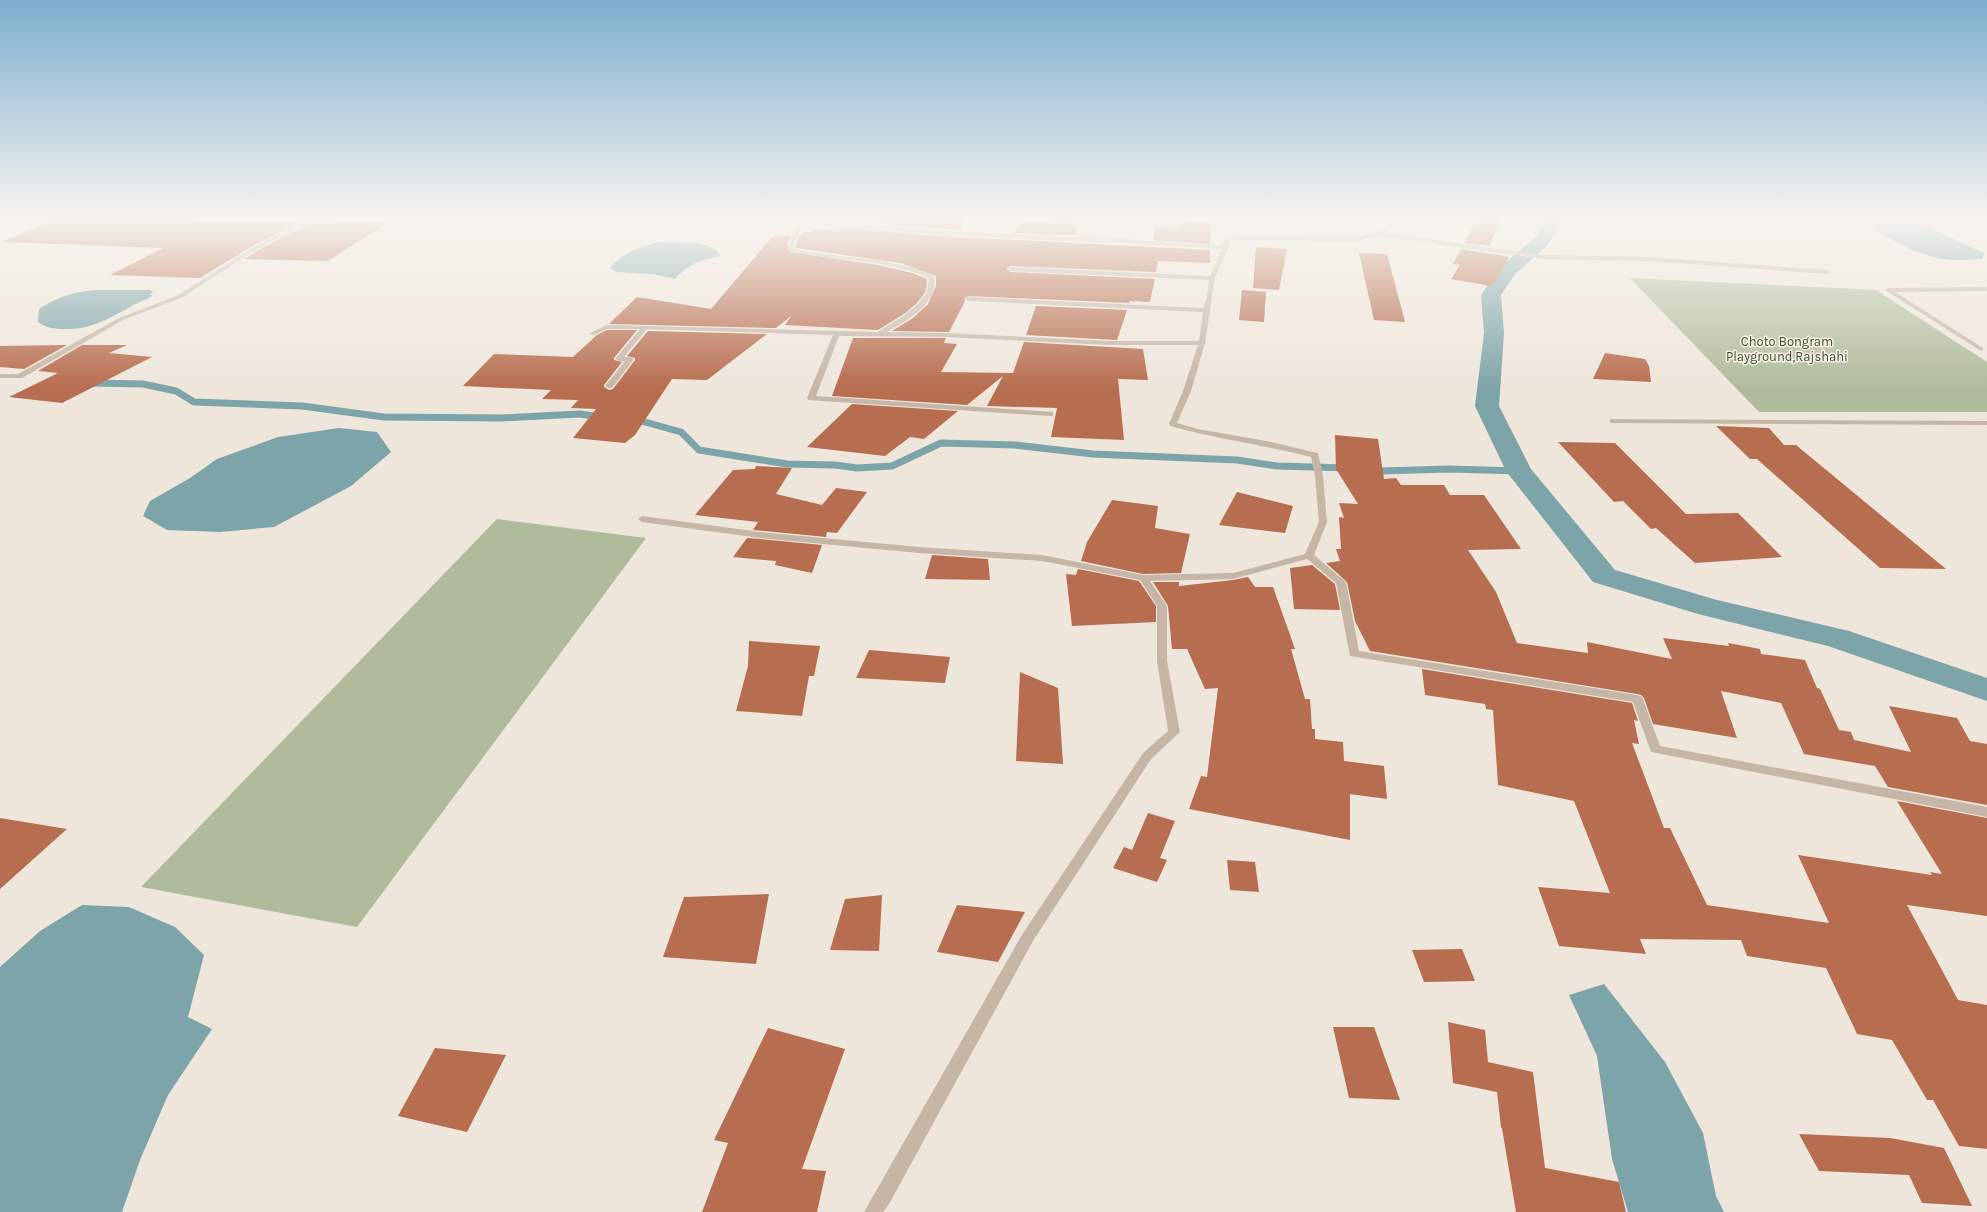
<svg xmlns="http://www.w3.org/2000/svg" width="1987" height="1212" font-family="Karla,sans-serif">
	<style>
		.green { fill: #b0bb9c }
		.water { fill: #7da4a8 }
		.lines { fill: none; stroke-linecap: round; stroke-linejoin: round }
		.stream { stroke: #7da4a8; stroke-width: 7 }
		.canal { fill: #7da4a8; fill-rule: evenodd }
		.building { fill: #b76d4f }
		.minor { fill: #c5b6a8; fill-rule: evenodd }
		.labels { text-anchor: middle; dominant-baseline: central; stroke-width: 3; stroke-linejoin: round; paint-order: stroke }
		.far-park-label { font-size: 13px; fill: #414e2e; stroke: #f6f0e6 }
	</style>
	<rect width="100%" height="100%" fill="#eee6db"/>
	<g class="green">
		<path d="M1630,278L1876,290L1987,362V412H1759Z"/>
		<path d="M497,519L646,538L357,927L141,887Z"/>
	</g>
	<g class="water">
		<path d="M1869,220L1916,222L1984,253L1983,259C1968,260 1952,261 1937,258C1911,252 1884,236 1863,221Z"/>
		<path d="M660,242C675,242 714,240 721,256C704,258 686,265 675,279L652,274L617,272L610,268C621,253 643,246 660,242Z"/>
		<path d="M98,290H150L153,292L150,294L152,296C145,301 137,302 130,307C108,319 90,330 64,329C54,329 46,328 38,322L39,309C57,297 76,291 98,290Z"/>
		<path d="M339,428L377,432L391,452L351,486L274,527L220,532L167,530L143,516L150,501L190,478L217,459L278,437Z"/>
		<path d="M82,905L129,907L175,927L204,955L188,1017L212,1029L168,1095L140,1160L122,1212H0V967L40,931Z"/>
		<path d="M1604,984L1665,1062L1703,1133L1716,1196L1724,1212H1628L1612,1159L1597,1056L1569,995Z"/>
	</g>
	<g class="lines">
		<g class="stream">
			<path d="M93,383L143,384L176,391L194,402L302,406L384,417L501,418L579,414L603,417"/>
			<path d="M634,419L681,432L699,450L787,464L835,465L857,468L892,466L941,443L1015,445L1093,454L1237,460L1277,466L1348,468"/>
			<path d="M1370,469L1381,471L1449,469L1519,471"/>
		</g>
		<path class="canal" d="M1546,219H1563L1548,245L1516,273L1501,295L1504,333L1499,406L1531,469L1615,570L1717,600L1849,631L1987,678V701L1828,646L1698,614L1593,582L1506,471L1475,406L1484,333L1481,295L1502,265L1535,238Z"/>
	</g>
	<g class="building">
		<path d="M54,219H194L192,221L301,222L254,245L200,278L110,275L163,248L3,242Z"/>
		<path d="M846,219H966L959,230L846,221Z"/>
		<path d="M1052,219H1078L1076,235L1014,233L1020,221L1051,223Z"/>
		<path d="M1477,219H1502L1489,246L1464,243Z"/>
		<path d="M1180,220L1211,223L1210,244L1153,240L1155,226L1178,227Z"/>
		<path d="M390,221L328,261L245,259L260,249L310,224Z"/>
		<path d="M841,227L936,236L1210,250V263L1158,261L1156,272L1010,266L1006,269L1010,272L1155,279L1150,302L1130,301L1129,303L968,296L964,299L965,301L949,332L892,331L913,318L928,304L936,286V276L900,263L796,248V244L799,236L804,232H810L813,229L838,231Z"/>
		<path d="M773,236H790L787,244L790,252L878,265L912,273L927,279L926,291L917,303L904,314L878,330L785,325L791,316L776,328L609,324L637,297L711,309Z"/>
		<path d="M1256,247L1287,249L1279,290L1253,288Z"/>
		<path d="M1461,249L1486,253L1509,257L1492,286L1451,279L1460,265L1453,264Z"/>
		<path d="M1359,253L1387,254L1405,322L1374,320Z"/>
		<path d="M1242,290L1266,292L1264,322L1239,320Z"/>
		<path d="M1036,306L1127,310L1117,340L1026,335Z"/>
		<path d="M607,330H637L614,358V360L622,362L604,385V387L609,390L613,389L635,360V358L627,356L648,331L767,334L707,380L672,379L635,435L625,443L573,438L596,409L571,408L578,400L542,399L551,390L463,386L494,354L573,357L597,335Z"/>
		<path d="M853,338H946L944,343L957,344L941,372L1013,373L1024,342L1143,349L1148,380L1118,379L1124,440L1051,437L1057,408L987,406L1003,376L967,405L832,396Z"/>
		<path d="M67,345L24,369L0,367V346Z"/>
		<path d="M82,345H127L109,353L152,357L62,403L9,397L58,373L38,371Z"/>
		<path d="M1605,353L1645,359L1649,366L1651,382L1593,379Z"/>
		<path d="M852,404L958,411L924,439L910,437L885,456L807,447Z"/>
		<path d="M1716,426L1769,428L1784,445H1796L1946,569L1880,568L1757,459H1750Z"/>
		<path d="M1335,435L1378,439L1384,479L1396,478L1401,485H1444L1450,495H1484L1521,549L1468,550L1496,592L1517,643L1588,653L1587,642L1672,659L1663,638L1729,646L1728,643L1760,649L1761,654L1805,660L1817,688L1820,689L1839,730L1851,732L1854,740L1911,752L1889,706L1957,718L1970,741L1987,744V805L1888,787L1875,766L1804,754L1781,703L1721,691L1737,738L1653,724L1644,698L1641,695L1637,694L1370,651L1355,621L1347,582L1326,563L1340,561L1336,549H1341L1339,517L1344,518L1339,503L1358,504L1336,469Z"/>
		<path d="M1558,442L1615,443L1686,514L1738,513L1782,557L1695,563L1656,528L1651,529L1623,501L1614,502Z"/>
		<path d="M756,466L792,468L776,494L822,505L836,488L867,492L837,533L827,532L826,537L753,530L758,522L695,515L733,470L755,469Z"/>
		<path d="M1237,492L1293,506L1285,533L1219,525Z"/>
		<path d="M1112,500L1158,506L1155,528L1190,534L1181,573L1143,574L1081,561L1087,542Z"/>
		<path d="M747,538L760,539L822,545L812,573L775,565L776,561L733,557Z"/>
		<path d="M932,555L988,559L990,580L925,579Z"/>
		<path d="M1312,565L1335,584L1340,610L1294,609L1290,568Z"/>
		<path d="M1078,569L1139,581L1156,606V622L1072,626L1066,574L1076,575Z"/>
		<path d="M1248,577L1255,587H1273L1295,649H1291L1305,699H1310L1312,729H1315V739L1343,742L1344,761L1384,766L1387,799L1350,794V840L1189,809L1201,776L1207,777L1218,688L1205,689L1187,649H1172L1168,606L1153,582H1179V586L1233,580Z"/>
		<path d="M749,641L820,646L814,676H809L802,716L736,711L748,666Z"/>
		<path d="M869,650L950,657L945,683L856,678Z"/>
		<path d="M1422,669L1632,703L1638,721L1634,720L1639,744L1632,743L1664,828H1670L1707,905L1829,923L1798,855L1932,875L1930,872L1942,874L1897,801L1987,818V916L1907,905L1958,1000L1987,1005V1149L1959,1146L1933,1100H1927L1892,1040L1857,1034L1826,968L1747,956L1741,940L1640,939L1646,954L1559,946L1538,887L1610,893L1574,801L1498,785L1493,710L1486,709L1485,704L1425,695Z"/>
		<path d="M1020,672L1058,688L1063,764L1016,761Z"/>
		<path d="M1148,813L1175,821L1160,858L1167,860L1157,882L1113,868L1124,847L1132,850Z"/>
		<path d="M0,818L67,829L0,889Z"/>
		<path d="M1227,860L1255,862L1259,892L1230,890Z"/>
		<path d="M769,894L756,964L663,957L684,897Z"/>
		<path d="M882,895L879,951L830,950L845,899Z"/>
		<path d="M957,905L1025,912L998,962L937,952Z"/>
		<path d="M1462,949L1475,981L1424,982L1412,950Z"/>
		<path d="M1448,1022L1485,1030L1488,1062L1533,1072L1545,1168L1619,1182L1626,1212H1516L1502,1128L1501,1127L1497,1092L1453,1083Z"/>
		<path d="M1333,1027H1374L1400,1100L1349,1098Z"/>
		<path d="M768,1028L845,1049L802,1169L826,1171L817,1212H702L728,1143L714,1140Z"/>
		<path d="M435,1048L506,1055L467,1132L398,1116Z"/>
		<path d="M1799,1134L1890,1138L1944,1148L1972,1206L1922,1203L1909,1175L1819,1171Z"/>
	</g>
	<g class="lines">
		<g class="minor">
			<path d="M310,219H317L259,248L181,298L125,319L22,378H0V374H18L121,317L177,296L255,246Z"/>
			<path d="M1397,219H1403L1384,233L1543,255L1647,257L1827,270L1830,272L1827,274L1647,261L1543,259L1379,236L1356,241L1241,240L1229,241L1228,248L1215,278L1205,343L1191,391L1177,423L1198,429L1271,442L1318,453L1323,476L1327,522L1314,555L1346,582L1359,651L1637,695L1641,696L1643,699L1660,746L1987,807V817L1651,752L1633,702L1350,656L1336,583L1307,559L1233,579L1150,581L1167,606V661L1180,732L1151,759L1033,941L889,1204L883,1212H864L1023,933L1143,753L1168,731L1157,661V606L1140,580L1042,561L919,553L760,538L642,522L638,519L642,516L760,532L919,547L1042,555L1143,575L1233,573L1305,554L1319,522L1315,476L1311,457C1264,445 1216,439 1170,426L1169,424L1183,391L1198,345H1109L947,337L839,336L816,396L1053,412V416H1050L808,400L807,398L833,335L647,329L624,357H630L634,359L612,388H609L605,386L625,361H619L615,359L640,329H607L594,335L589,334L606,325L878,332L905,315L918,304L927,292L929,278C885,258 836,262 790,251L788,244L797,223L800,221L844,222L936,231L1124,239L1222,246L1224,239L1241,236L1356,237L1377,233ZM802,225L844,226L936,235L1124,243L1222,249L1210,276L1010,267L1007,269L1010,271L1209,280L1207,297L1203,308L968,297L965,299L968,301L1203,312L1199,341H1109L947,333L887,332C906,321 940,303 934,276C889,256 842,259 795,249L794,244Z"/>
			<path d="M1987,287V291L1895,292L1983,348V350L1981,351L1885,290L1888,288Z"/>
			<path d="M1610,419L1987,421V425L1613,423H1610Z"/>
		</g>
	</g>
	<linearGradient id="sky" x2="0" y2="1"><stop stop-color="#7daece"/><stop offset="0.56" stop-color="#f7f4ef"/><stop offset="1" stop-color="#f7f4ef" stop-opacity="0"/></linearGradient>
	<rect width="1987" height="389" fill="url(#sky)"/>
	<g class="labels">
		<g class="far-park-label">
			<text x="1787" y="341">Choto Bongram<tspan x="1787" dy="15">Playground,Rajshahi</tspan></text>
		</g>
	</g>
</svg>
